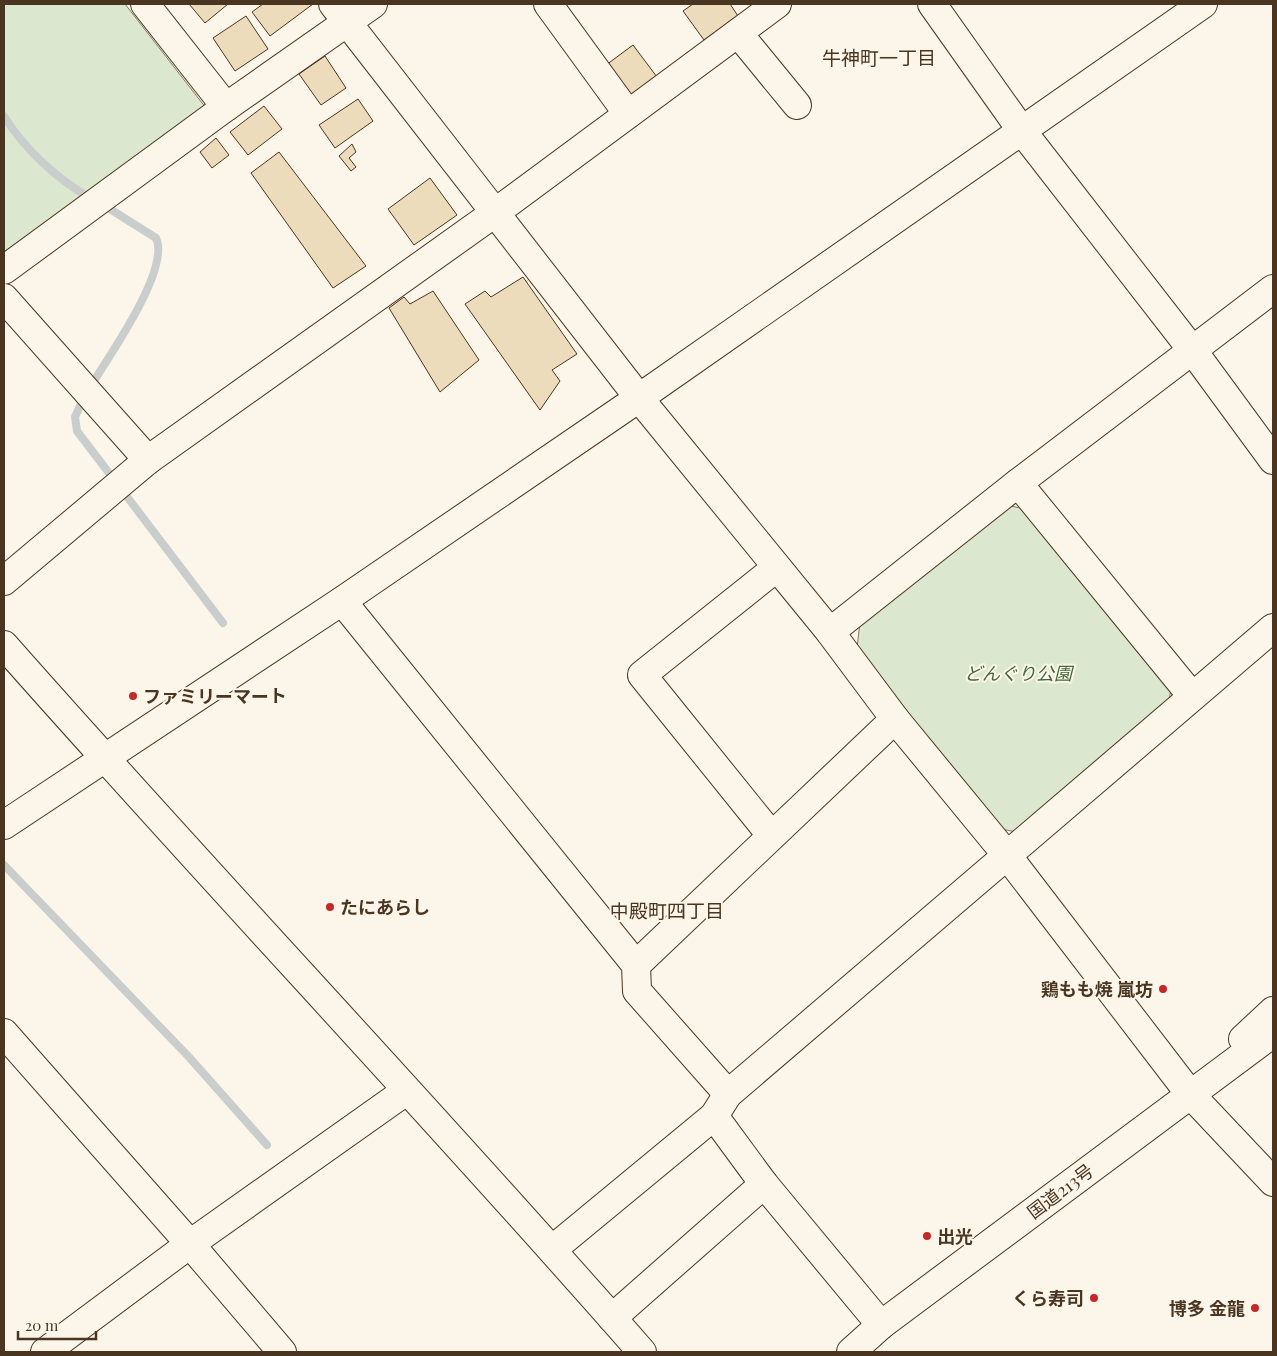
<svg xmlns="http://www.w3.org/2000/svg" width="1277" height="1356" font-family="'Playfair Display','Noto Sans JP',serif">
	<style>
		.green { fill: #dce7d0; stroke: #887966 }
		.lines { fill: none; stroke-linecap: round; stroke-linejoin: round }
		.stream { stroke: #c9cecd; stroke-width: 8 }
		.building { fill: #ecdcbc; stroke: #4a3520 }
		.minor-casing { stroke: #4a3520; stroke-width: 30 }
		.highway-casing { stroke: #4a3520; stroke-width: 30 }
		.minor { stroke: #fbf6e9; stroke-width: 28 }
		.highway { stroke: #fbf6e9; stroke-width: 28 }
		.poi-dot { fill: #c62828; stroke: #fbf6e9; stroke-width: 2 }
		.labels { text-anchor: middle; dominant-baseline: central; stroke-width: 4; stroke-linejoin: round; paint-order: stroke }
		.park-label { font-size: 18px; font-style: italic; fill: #436837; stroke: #fbf6e9 }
		.poi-label { font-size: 18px; font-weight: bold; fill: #4a3520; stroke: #fbf6e9; text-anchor: start }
		.street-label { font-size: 18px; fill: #4a3520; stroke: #fbf6e9 }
		.neighbourhood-label { font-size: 19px; fill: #4a3520; stroke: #fbf6e9 }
	</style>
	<rect width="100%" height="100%" fill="#fbf6e9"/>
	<g class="green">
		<path d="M4,4H125L206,108L4,252Z"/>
		<path d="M1007,505L1033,511L1171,689L1167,711L1021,833L997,828L857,648L860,622Z"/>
	</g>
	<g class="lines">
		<g class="stream">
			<path d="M4,116C24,149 58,180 92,199"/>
			<path d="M90,387C108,358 171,269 156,238L102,204"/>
			<path d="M84,397L75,417L77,431L223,623"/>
			<path d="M4,865L188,1056L267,1145"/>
		</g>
	</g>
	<g class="building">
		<path d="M189,4H228L205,23Z"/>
		<path d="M263,4H313L270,36L252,12Z"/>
		<path d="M693,4H730L738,16L704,40L683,11Z"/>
		<path d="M246,16L268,49L235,71L213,38Z"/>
		<path d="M633,45L660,81L624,107L598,71Z"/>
		<path d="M325,56L346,88L321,105L299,74Z"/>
		<path d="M358,99L373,121L335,148L319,125Z"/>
		<path d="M264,106L282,129L248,155L230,132Z"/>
		<path d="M216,138L229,155L212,168L200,152Z"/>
		<path d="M352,144L356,152L349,158L356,167L351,171L339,156Z"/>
		<path d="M279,152L366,266L333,288L251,173Z"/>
		<path d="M430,178L457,215L414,245L388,209Z"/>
		<path d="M523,277L577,354L552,370L560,381L540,410L465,304L485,291L491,297Z"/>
		<path d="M433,291L479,360L440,392L389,308L404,297L410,304Z"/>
	</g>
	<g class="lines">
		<g class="minor-casing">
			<g id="minor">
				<path d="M145,4L226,107"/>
				<path d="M333,4L639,398L830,632L895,719L1006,854L1190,1094L1273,1182"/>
				<path d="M548,4L628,114"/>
				<path d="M932,4L1022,131L1193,351L1273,460"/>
				<path d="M738,33L797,105"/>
				<path d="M4,270L226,107L373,4"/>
				<path d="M4,298L148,460"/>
				<path d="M1018,483L1192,696"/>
				<path d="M4,581L148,460L496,212L777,4"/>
				<path d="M342,601L636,965L637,991L728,1094"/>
				<path d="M830,632L1018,483L1273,289"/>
				<path d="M4,645C214,883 433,1113 642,1352"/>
				<path d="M4,825L342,601L639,398L1203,4"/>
				<path d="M771,835L642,675L776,568"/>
				<path d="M636,965L895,719"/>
				<path d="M4,1033L190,1244L282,1352"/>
				<path d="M714,1116L764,1184L881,1325"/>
				<path d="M553,1249L714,1116L728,1094L1273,628"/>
				<path d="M612,1318L764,1184"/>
				<path d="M45,1352L190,1244L406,1091"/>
			</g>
		</g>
		<g class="highway-casing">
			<g id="highway">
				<path d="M1243,1039L1273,1011"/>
				<path d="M851,1352L881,1325L1273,1033"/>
			</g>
		</g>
		<use href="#minor" class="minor"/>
		<use href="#highway" class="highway"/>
	</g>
	<g class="poi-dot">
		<circle cx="133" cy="696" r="5"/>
		<circle cx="330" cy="907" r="5"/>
		<circle cx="1163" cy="989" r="5"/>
		<circle cx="927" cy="1236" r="5"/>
		<circle cx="1094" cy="1298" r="5"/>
		<circle cx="1255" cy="1308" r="5"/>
	</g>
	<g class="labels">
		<g class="park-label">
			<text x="1018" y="673">どんぐり公園</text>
		</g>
		<g class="poi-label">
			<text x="143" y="696">ファミリーマート</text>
			<text x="340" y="907">たにあらし</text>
			<text x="1153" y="989" text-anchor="end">鶏もも焼 嵐坊</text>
			<text x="937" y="1236">出光</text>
			<text x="1084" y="1298" text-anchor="end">くら寿司</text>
			<text x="1245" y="1308" text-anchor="end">博多 金龍</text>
		</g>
		<g class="street-label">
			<text transform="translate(1060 1191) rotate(-37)">国道213号</text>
		</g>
		<g class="neighbourhood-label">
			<text x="879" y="57">牛神町一丁目</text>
			<text x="667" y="910">中殿町四丁目</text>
		</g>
	</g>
	<rect width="1277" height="1356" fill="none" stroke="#4a3520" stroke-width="10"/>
	<path d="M18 1331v8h78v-8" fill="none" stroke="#4a3520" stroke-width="2.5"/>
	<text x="25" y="1331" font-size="15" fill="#4a3520" stroke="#fbf6e9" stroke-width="4" paint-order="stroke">20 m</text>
</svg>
